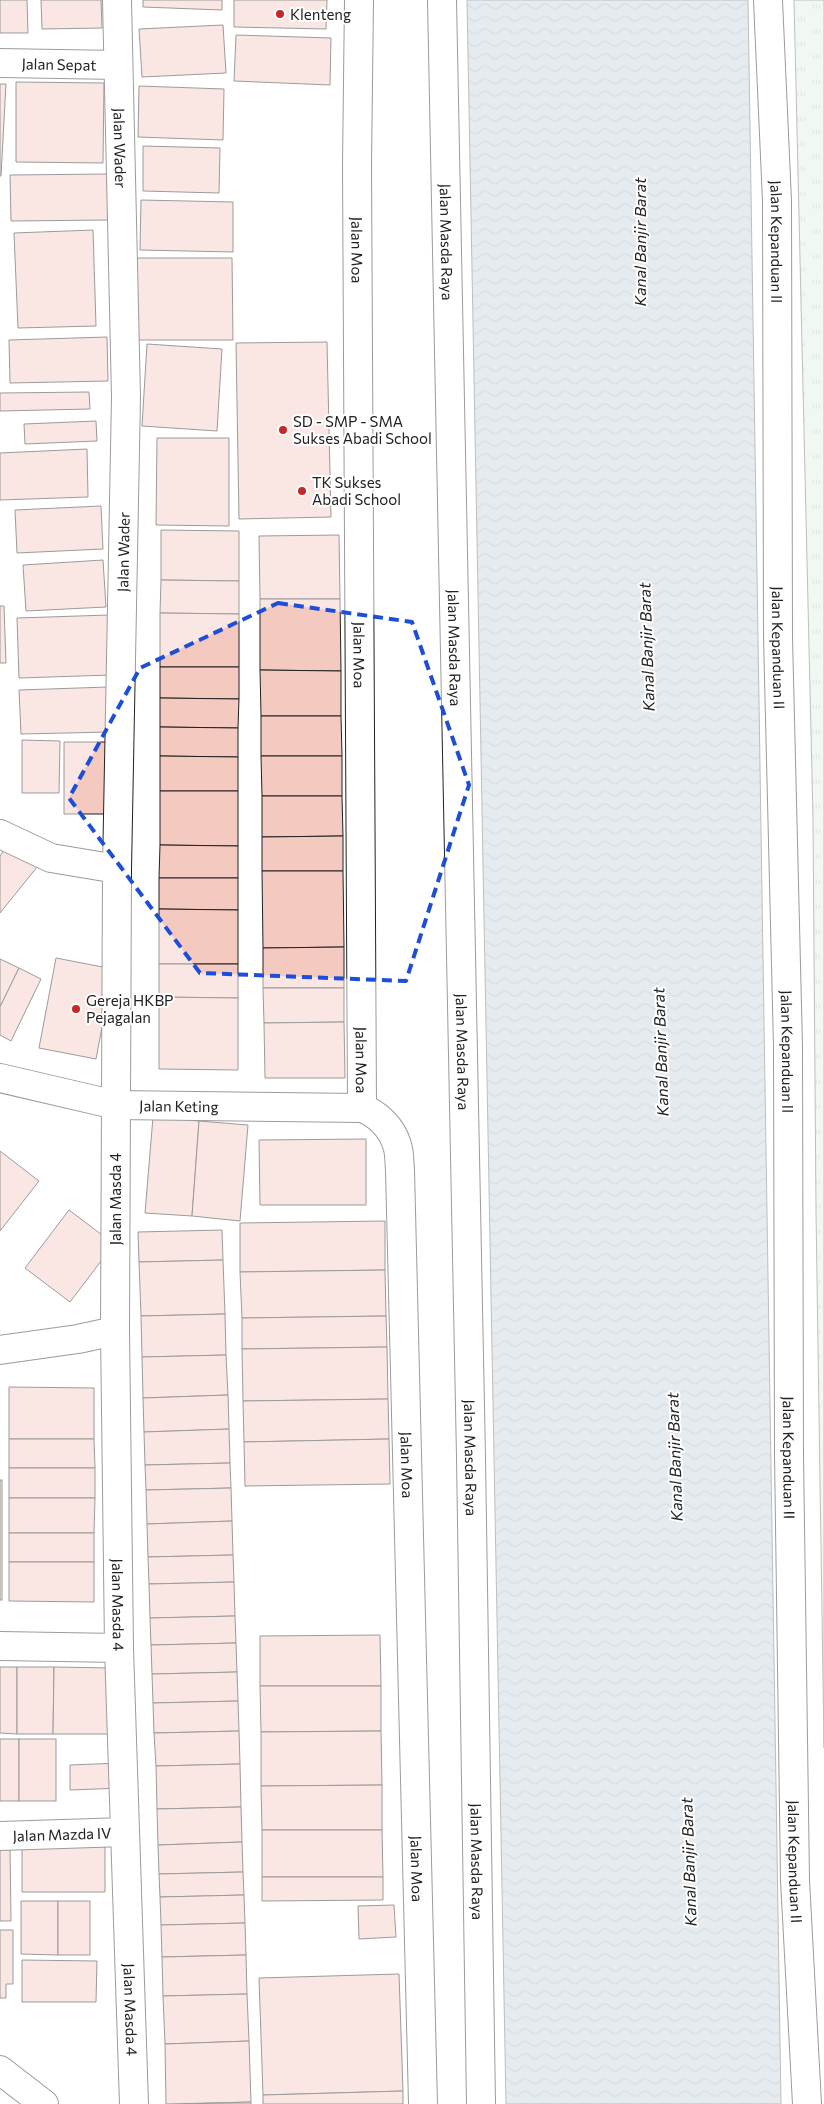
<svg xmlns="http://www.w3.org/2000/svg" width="824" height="2104" font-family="Commissioner,sans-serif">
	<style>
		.park { fill: url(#park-tufts); stroke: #6f6f6f }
		.water { fill: url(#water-waves); stroke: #6f6f6f }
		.building { fill: #f3c9c0; stroke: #222 }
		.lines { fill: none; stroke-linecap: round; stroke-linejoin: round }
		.street-casing { stroke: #222; stroke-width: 30 }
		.street { stroke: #fff; stroke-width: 28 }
		.marked { fill: none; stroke: #1d4ed8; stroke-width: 4; stroke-dasharray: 10 6; stroke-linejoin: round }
		.poi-dot { fill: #c62828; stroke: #fff; stroke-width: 2 }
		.labels { text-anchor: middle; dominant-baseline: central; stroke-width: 4; stroke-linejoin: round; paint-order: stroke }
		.poi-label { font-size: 15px; fill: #222; stroke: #fff; text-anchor: start }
		.street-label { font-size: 15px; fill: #222; stroke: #fff }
		.water-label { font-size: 16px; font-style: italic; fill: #222; stroke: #fff }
	</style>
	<defs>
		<pattern id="park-tufts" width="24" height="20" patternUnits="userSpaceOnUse" patternTransform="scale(1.25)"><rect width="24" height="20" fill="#e0efe3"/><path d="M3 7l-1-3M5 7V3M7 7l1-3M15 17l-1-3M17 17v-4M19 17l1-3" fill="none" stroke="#c0cdc2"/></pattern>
		<pattern id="water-waves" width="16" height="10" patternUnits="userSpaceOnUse" patternTransform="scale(1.25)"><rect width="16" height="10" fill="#c7d3dd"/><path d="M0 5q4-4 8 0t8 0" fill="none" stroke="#abb5bd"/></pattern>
	</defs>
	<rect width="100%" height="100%" fill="#fff"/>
	<path class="park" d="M794,0H824V1748L816,1212L813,819Z"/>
	<path class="water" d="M467,0H748L781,2104H506Z"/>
	<g class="building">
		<path d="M0,0H27L28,33H0Z"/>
		<path d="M41,0H101L102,28L42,29Z"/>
		<path d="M143,0H222V10L143,7Z"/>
		<path d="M234,0H327L326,29L234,27Z"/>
		<path d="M223,25L226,73L142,77L139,29Z"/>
		<path d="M236,35L331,38L330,85L234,81Z"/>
		<path d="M16,82L104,83L103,163L16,162Z"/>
		<path d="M0,84H6L1,176H0Z"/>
		<path d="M139,86L224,89L223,140L138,137Z"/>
		<path d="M143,146L220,148L219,193L143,191Z"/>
		<path d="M107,174L108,220L11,221L10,175Z"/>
		<path d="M141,200L233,202V252L140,250Z"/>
		<path d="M93,230L96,326L18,328L14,233Z"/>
		<path d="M135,258H232L233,340H137Z"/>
		<path d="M107,337L108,381L10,383L9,340Z"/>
		<path d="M327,342L331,517L239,519L236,343Z"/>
		<path d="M147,344L222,349L217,431L142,426Z"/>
		<path d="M89,392L90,409L0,411V393Z"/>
		<path d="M96,421L97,441L25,444L24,424Z"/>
		<path d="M157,438H229V526L156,525Z"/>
		<path d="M87,449L88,497L0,500V453Z"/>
		<path d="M101,506L103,549L17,553L15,510Z"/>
		<path d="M161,530L239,531V581L161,580Z"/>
		<path d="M339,535L340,599H260L259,536Z"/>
		<path d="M103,560L106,607L26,611L23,565Z"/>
		<path d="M161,580L239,581V614L160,613Z"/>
		<path d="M260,599H340L341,671L260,670Z"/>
		<path d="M0,606H4L6,663H0Z"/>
		<path d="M160,613L239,614V667H160Z"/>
		<path d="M109,615L111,675L19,678L17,618Z"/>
		<path d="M160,667H239V699L160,698Z"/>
		<path d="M260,670L341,671V716H261Z"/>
		<path d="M108,687L110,732L21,734L19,690Z"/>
		<path d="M160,698L239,699L238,728L160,727Z"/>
		<path d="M261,716H341L342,756H261Z"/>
		<path d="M160,727L238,728V757L160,756Z"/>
		<path d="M22,740L60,741L59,793H22Z"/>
		<path d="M64,742H110L109,814H64Z"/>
		<path d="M160,756L238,757V791H160Z"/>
		<path d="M261,756H342V796H262Z"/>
		<path d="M160,791H238V846L160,845Z"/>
		<path d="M262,796H342L343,836L262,837Z"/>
		<path d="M343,836V871H262V837Z"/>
		<path d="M160,845L238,846V878H159Z"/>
		<path d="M4,850L38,866L0,913V856Z"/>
		<path d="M262,871H343L344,947L263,948Z"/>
		<path d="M159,878H238V910L159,909Z"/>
		<path d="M159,909L238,910V964H159Z"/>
		<path d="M344,947V988H263V948Z"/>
		<path d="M56,958L113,969L96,1059L39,1048Z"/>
		<path d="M0,959L19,968L0,1007Z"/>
		<path d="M159,964H238V998L159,997Z"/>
		<path d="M19,968L41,979L11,1041L0,1035V1007Z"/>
		<path d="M263,988H344V1022L264,1023Z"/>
		<path d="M159,997L238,998V1070L159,1069Z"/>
		<path d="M344,1022L345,1078H265L264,1023Z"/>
		<path d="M153,1117L199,1121L192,1216L145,1213Z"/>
		<path d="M199,1121L248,1125L240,1221L192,1216Z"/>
		<path d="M366,1139V1205H260L259,1140Z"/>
		<path d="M0,1151L39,1181L0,1231Z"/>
		<path d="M69,1210L114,1244L70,1302L25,1268Z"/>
		<path d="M385,1221V1270L240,1272V1223Z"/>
		<path d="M222,1230L223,1260L139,1262L138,1232Z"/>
		<path d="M223,1260L225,1314L141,1316L139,1262Z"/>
		<path d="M385,1270L386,1316L242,1318L240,1272Z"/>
		<path d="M225,1314L226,1355L142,1357L141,1316Z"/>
		<path d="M386,1316L387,1347L242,1349V1318Z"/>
		<path d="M387,1347L388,1399L243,1401L242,1349Z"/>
		<path d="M226,1355L228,1395L143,1398L142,1357Z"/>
		<path d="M9,1387L94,1388V1439H9Z"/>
		<path d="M228,1395L229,1429L144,1432L143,1398Z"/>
		<path d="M388,1399L389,1439L244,1442L243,1401Z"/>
		<path d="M229,1429L230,1463L145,1465L144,1432Z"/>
		<path d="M9,1439H94L95,1468H9Z"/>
		<path d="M389,1439L390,1484L245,1486L244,1442Z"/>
		<path d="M230,1463L231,1488L146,1490L145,1465Z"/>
		<rect x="9" y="1468" width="86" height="30"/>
		<rect x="0" y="1480" width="2" height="120"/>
		<path d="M231,1488L232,1521L147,1524L146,1490Z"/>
		<path d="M9,1498H95L94,1533H9Z"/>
		<path d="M232,1521L233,1555L148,1557L147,1524Z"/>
		<rect x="9" y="1533" width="85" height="29"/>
		<path d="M233,1555L234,1582L149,1584L148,1557Z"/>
		<path d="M9,1562H94V1602L9,1601Z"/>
		<path d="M234,1582L235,1616L150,1618L149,1584Z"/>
		<path d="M235,1616L236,1643L151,1645L150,1618Z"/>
		<path d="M380,1635L381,1686H260V1636Z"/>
		<path d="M236,1643L237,1672L152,1674L151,1645Z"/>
		<path d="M0,1667H17V1734L0,1733Z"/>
		<path d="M17,1667H54L53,1734H17Z"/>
		<path d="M54,1667L111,1668V1734H53Z"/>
		<path d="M237,1672L238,1701L153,1703L152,1674Z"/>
		<path d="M260,1686H381V1731L261,1732Z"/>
		<path d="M238,1701L239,1731L154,1733L153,1703Z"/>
		<path d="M239,1731L240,1764L156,1766L154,1733Z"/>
		<path d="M381,1731L382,1785L261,1786V1732Z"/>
		<rect x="0" y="1739" width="19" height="62"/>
		<rect x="19" y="1739" width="37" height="62"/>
		<path d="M121,1763L122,1788L70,1790V1765Z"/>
		<path d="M240,1764L241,1807L157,1809L156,1766Z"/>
		<path d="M382,1785V1830H262L261,1786Z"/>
		<path d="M241,1807L242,1842L158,1845L157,1809Z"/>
		<path d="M262,1830H382L383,1877H262Z"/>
		<path d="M22,1841L105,1842V1892H22Z"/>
		<path d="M242,1842L243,1872L159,1874L158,1845Z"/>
		<path d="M0,1846H10L11,1921H0Z"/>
		<path d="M243,1872L244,1895L160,1897L159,1874Z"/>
		<path d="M262,1877H383V1900L262,1901Z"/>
		<path d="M244,1895L245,1923L161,1925L160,1897Z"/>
		<path d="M21,1901H58V1955L21,1954Z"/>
		<rect x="58" y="1901" width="32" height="54"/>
		<path d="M394,1905L396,1937L359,1939L358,1906Z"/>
		<path d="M245,1923L246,1955L162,1957L161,1925Z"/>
		<path d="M0,1930H13V1984H6V1998H0Z"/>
		<path d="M246,1955L247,1994L163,1996L162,1957Z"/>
		<path d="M22,1960L97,1961L96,2002H22Z"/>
		<path d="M399,1974L403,2091L263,2095L259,1978Z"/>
		<path d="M247,1994L249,2041L165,2044L163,1996Z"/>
		<path d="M249,2041L251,2102L166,2104L165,2044Z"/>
		<path d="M403,2091V2104H263V2095Z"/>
		<path d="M251,2102V2104H186Z"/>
	</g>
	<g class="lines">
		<g class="street-casing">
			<g id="street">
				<path id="s1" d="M117,0L126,397L117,869L115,1331L119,1648L134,2104"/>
				<path id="s2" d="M359,0L357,165L362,1108"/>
				<path id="s3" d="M442,0L471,1457L481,2104"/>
				<path id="s4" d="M768,0L777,201L778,637L788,1047L789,1454L795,1880L807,2104"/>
				<path id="s5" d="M0,63L118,65"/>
				<path d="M0,834L51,858L117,869"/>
				<path id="s6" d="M0,1078L116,1105L362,1108C378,1114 392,1128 397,1145C400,1153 399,1162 400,1170L423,2104"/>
				<path d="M0,1350L78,1339L115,1331"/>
				<path d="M0,1646L119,1648"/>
				<path id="s7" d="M0,1836L125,1832"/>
				<path d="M0,2070L44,2104"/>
			</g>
		</g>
		<use href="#street" class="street"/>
	</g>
	<path d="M0 0H824V2104H0ZM278,603L412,622L469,785L406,981L200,973L69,798L140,668Z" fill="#fff" fill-opacity=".55" fill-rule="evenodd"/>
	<path class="marked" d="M278,603L412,622L469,785L406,981L200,973L69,798L140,668Z"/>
	<g class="poi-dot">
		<circle cx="280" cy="14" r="5"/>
		<circle cx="283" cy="430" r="5"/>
		<circle cx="302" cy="491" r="5"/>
		<circle cx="76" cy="1009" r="5"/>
	</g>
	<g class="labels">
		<g class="poi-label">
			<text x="290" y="14">Klenteng</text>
			<text x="293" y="421">SD - SMP - SMA<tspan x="293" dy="17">Sukses Abadi School</tspan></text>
			<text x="312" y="482">TK Sukses<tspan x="312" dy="17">Abadi School</tspan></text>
			<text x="86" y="1000">Gereja HKBP<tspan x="86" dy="17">Pejagalan</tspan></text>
		</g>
		<g class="street-label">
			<text stroke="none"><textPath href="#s5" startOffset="59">Jalan Sepat</textPath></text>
			<text stroke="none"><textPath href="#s1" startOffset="148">Jalan Wader</textPath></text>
			<text stroke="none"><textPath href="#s3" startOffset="242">Jalan Masda Raya</textPath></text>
			<text stroke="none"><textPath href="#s4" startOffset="242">Jalan Kepanduan II</textPath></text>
			<text stroke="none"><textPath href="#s2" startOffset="250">Jalan Moa</textPath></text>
			<text transform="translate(123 552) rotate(-89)">Jalan Wader</text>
			<text stroke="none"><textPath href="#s3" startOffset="648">Jalan Masda Raya</textPath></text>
			<text stroke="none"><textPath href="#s4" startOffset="648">Jalan Kepanduan II</textPath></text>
			<text stroke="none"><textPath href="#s2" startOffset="655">Jalan Moa</textPath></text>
			<text stroke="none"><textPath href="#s3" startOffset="1052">Jalan Masda Raya</textPath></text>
			<text stroke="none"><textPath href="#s4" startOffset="1052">Jalan Kepanduan II</textPath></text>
			<text stroke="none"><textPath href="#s2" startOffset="1060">Jalan Moa</textPath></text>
			<text stroke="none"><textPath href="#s6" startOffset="182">Jalan Keting</textPath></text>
			<text transform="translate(115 1199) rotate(-90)">Jalan Masda 4</text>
			<text stroke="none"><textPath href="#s3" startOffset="1458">Jalan Masda Raya</textPath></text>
			<text stroke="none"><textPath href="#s4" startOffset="1458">Jalan Kepanduan II</textPath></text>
			<text stroke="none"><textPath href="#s6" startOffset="738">Jalan Moa</textPath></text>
			<text stroke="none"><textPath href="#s1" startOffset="1605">Jalan Masda 4</textPath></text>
			<text stroke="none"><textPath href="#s7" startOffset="62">Jalan Mazda IV</textPath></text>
			<text stroke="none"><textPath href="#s3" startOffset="1862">Jalan Masda Raya</textPath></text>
			<text stroke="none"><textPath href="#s4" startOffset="1862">Jalan Kepanduan II</textPath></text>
			<text stroke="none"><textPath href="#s6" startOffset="1142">Jalan Moa</textPath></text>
			<text stroke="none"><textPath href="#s1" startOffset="2010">Jalan Masda 4</textPath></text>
		</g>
		<g class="water-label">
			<text transform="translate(639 242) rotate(-90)">Kanal Banjir Barat</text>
			<text transform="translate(646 647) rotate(-92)">Kanal Banjir Barat</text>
			<text transform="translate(660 1052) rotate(-92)">Kanal Banjir Barat</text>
			<text transform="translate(674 1457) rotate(-92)">Kanal Banjir Barat</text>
			<text transform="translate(688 1862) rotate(-92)">Kanal Banjir Barat</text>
		</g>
	</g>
</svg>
